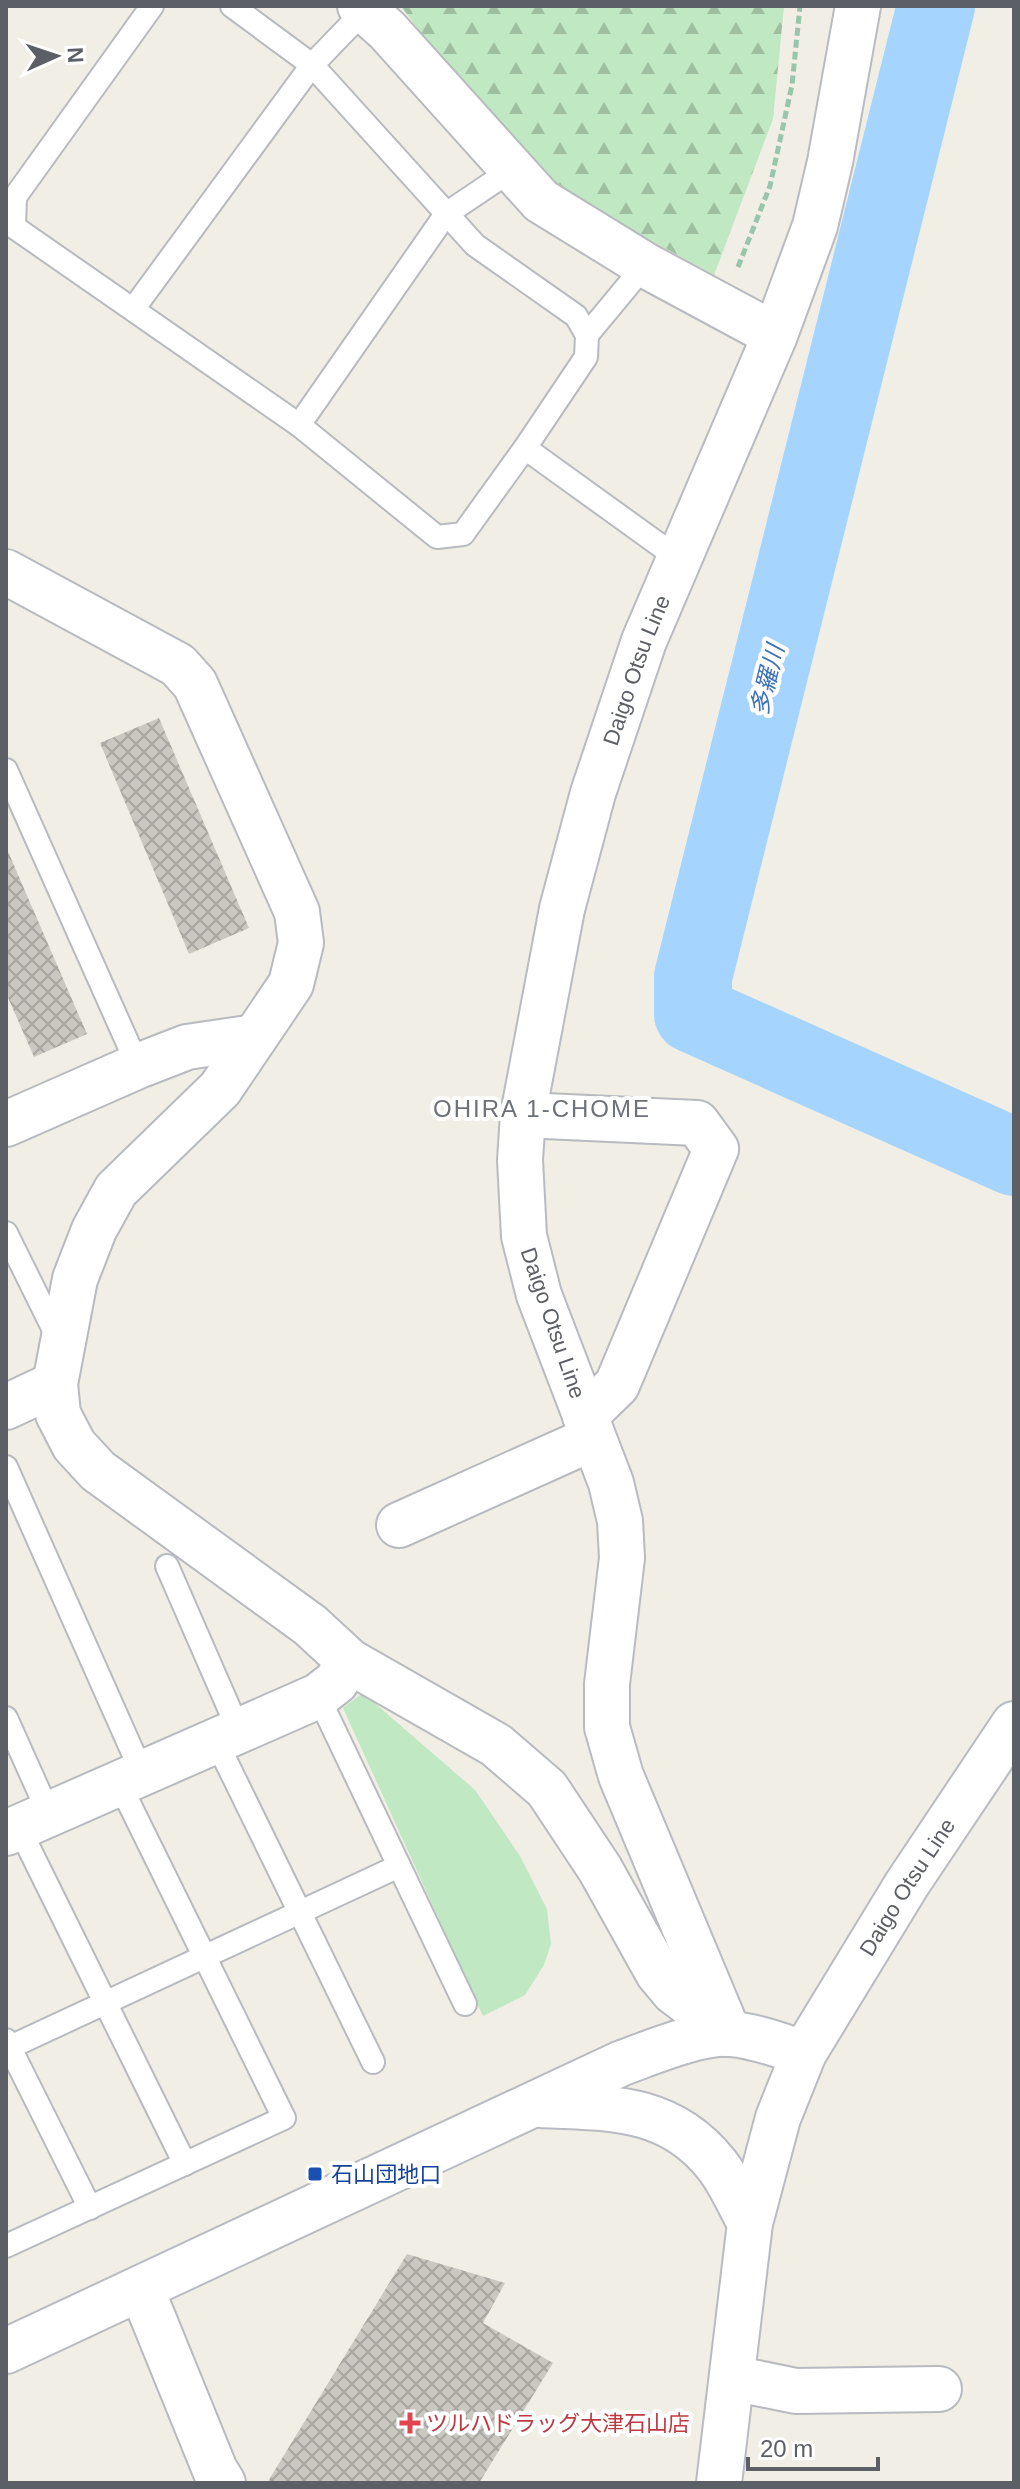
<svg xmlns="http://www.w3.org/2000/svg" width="1020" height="2489" font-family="Helvetica,'Noto Sans JP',sans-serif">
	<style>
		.forest { fill: url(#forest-firs) }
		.green { fill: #c0e8c2 }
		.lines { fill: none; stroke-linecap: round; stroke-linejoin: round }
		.river { stroke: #a5d4ff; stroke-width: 78 }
		.building { fill: url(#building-cross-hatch) }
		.lane-casing { stroke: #b7babf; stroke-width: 26 }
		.street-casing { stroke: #b7babf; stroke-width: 48 }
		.secondary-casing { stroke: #b8bbc1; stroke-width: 48 }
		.path { stroke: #97c7a8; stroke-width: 5; stroke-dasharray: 8 4; stroke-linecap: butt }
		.lane { stroke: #fff; stroke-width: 22 }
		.street { stroke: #fff; stroke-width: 44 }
		.secondary { stroke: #fff; stroke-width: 44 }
		.transit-dot { fill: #1a4fb4; stroke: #fff; stroke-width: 3 }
		.health-dot { fill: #e0444e; stroke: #fff; stroke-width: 3 }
		.labels { text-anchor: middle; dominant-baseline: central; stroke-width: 8; stroke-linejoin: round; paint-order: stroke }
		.street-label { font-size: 22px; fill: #5c6066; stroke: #fff }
		.transit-label { font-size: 22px; fill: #164399; stroke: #fff; text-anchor: start }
		.health-label { font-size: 22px; fill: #be3a42; stroke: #fff; text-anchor: start }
		.water-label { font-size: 24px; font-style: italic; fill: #3c72b8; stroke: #fff }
		.neighbourhood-label { font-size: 24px; letter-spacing: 2px; fill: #6d7278; stroke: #fff }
	</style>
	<defs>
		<pattern id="forest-firs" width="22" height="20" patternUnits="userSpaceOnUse" patternTransform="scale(2)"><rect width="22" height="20" fill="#c0e8c2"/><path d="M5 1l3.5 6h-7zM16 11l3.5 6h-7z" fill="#9fbfa1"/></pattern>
		<pattern id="building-cross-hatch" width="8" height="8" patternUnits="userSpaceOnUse" patternTransform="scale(2)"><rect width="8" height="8" fill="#cbc8c2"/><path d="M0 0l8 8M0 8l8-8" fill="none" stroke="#a8a6a1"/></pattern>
	</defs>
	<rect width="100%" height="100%" fill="#f0eee5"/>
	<path class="forest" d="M401,6H784L773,119L714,275L614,220L556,184L507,138L451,74Z"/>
	<path class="green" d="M363,1693L475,1790L520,1856L547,1909L551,1944L544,1965L525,1995L483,2016L343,1708Z"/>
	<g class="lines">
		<path class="river" d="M936,6L693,977V1014L1014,1157"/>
	</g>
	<g class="building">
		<path d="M159,718L249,928L189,954L100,743Z"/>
		<path d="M6,847L87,1034L34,1057L6,993Z"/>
		<path d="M407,2254L505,2283L483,2323L553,2363L479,2483H267Z"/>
	</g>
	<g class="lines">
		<g class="lane-casing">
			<g id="lane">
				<path d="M152,6L15,197L14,227L299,425L437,537L463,534L525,448"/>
				<path d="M232,6L312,65L475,245L576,316L587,335L586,357L525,448L679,559"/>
				<path d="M134,308L312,65L365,10"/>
				<path d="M587,335L645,265"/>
				<path d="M299,425L446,214L513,169"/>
				<path d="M6,770L138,1066"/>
				<path d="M6,1233L59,1340"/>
				<path d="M6,1467L142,1773"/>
				<path d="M167,1566L239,1731"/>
				<path d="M318,1696L465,2004"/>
				<path d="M6,1718L49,1814"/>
				<path d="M216,1741L373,2062"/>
				<path d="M19,1828L185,2164"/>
				<path d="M6,2040L90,2208"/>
				<path d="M6,2049L399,1866"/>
				<path d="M6,2246L284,2118L119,1783"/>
			</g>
		</g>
		<g class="street-casing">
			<g id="street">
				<path d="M360,6L387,30L541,201L645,265L775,335"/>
				<path d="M6,572L178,665L195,684L297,912L301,943L291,984L220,1089L116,1190L94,1230L75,1279L55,1384L58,1414L74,1445L98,1471L310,1625L349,1661L496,1745L547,1789L600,1869L658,1973L674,1992L729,2034"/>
				<path d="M523,1115L697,1123L716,1149L617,1385L585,1416"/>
				<path d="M6,1124L138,1066L187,1047L255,1037"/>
				<path d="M6,1407L55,1384"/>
				<path d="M399,1525L593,1438"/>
				<path d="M6,1833L318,1696L336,1682L349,1661"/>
				<path d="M141,2288L215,2470L223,2483"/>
				<path d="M732,2378L796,2391L939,2389"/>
			</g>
		</g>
		<g class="secondary-casing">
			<g id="secondary">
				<path id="s1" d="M729,2034L621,1776L607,1727V1684L622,1558L620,1521L611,1483L539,1295L524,1236L520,1160L523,1115L562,909L593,793L644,641L775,335L815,226L830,162L858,6"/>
				<path d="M540,2105C609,2108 669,2105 716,2164C730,2181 739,2204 750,2223"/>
				<path d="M6,2351L622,2063C653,2052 699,2032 731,2034C756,2036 781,2046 804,2053"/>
				<path id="s2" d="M719,2483L750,2223L778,2118L804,2053L907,1884L1014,1724"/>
			</g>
		</g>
		<path class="path" d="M738,267L770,186L792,85L800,6"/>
		<use href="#lane" class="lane"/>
		<use href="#street" class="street"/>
		<use href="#secondary" class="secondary"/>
	</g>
	<rect class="transit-dot" x="307" y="2166" width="16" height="16" rx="4"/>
	<path class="health-dot" d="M406 2411h8v8h8v8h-8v8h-8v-8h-8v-8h8z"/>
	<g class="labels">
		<g class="street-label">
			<text stroke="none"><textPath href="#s1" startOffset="1420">Daigo Otsu Line</textPath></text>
			<text transform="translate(553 1323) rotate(71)">Daigo Otsu Line</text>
			<text stroke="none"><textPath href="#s2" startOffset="636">Daigo Otsu Line</textPath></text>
		</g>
		<g class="transit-label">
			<text x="331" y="2174">石山団地口</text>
		</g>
		<g class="health-label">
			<text x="426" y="2423">ツルハドラッグ大津石山店</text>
		</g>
		<g class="water-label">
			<text transform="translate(767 680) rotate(-76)">多羅川</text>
		</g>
		<g class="neighbourhood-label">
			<text x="542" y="1108">OHIRA 1-CHOME</text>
		</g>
	</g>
	<rect width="1020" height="2489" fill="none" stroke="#5c6066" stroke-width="16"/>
	<g transform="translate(56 56) rotate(87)" stroke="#ffffff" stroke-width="6" paint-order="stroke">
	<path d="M0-6L14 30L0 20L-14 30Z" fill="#5c6066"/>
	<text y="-12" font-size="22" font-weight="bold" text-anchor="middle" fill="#5c6066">N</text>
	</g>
	<path d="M748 2457v12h130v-12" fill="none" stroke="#5c6066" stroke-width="4"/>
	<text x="760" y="2457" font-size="24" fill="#5c6066" stroke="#ffffff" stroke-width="6" paint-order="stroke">20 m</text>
</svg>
